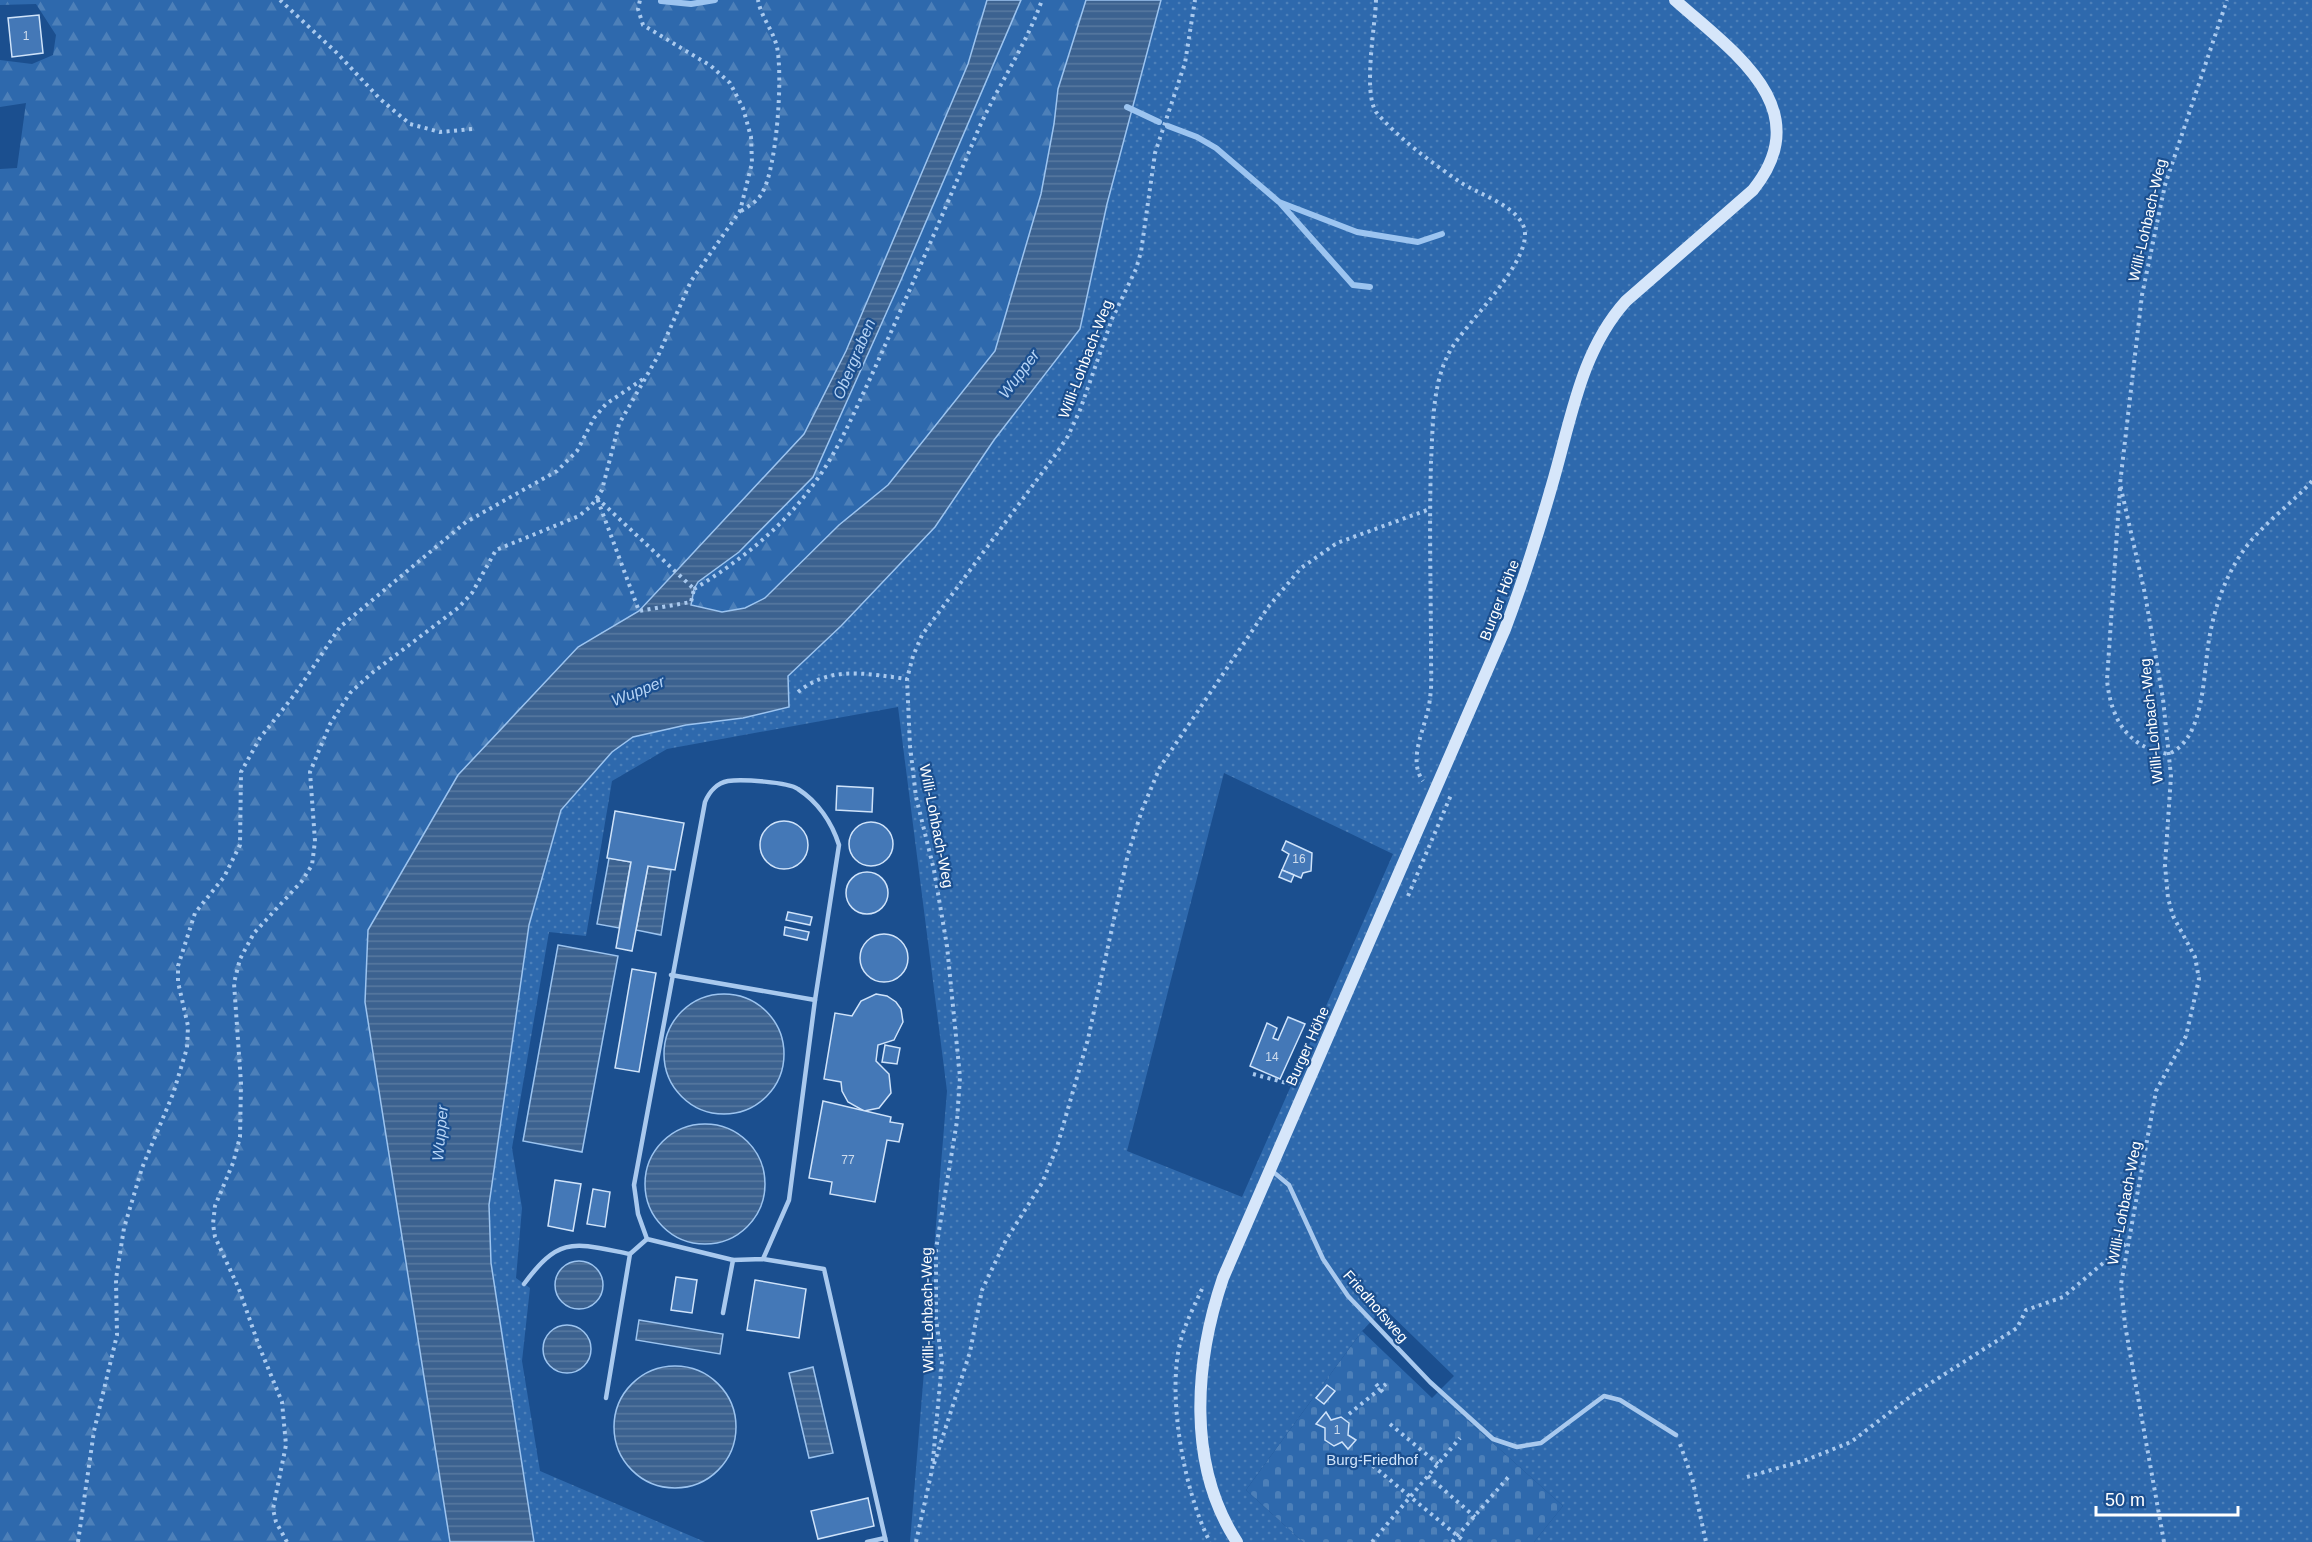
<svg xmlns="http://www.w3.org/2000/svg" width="2312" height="1542" font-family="Helvetica,sans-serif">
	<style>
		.forest { fill: url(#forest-firs) }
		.cemetery { fill: url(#cemetery-stones) }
		.park { fill: url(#park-dots); fill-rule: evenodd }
		.water { fill: url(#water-rules); stroke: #9cc4f0; stroke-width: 1.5 }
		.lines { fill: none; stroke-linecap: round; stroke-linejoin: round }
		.stream { stroke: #9cc4f0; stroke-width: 6 }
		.building { fill: #4478b7; stroke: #cfe3fa; stroke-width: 1.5 }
		.path { stroke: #a9c9ee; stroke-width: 4; stroke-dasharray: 3 4.5; stroke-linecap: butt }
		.service { stroke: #a9c9ee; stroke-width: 4.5 }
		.secondary { stroke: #d6e6fa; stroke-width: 12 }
		.labels { text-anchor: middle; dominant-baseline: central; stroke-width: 4.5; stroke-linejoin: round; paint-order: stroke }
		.number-label { font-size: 12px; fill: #d0dded }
		.street-label { font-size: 15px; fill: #fff; stroke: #1b4f8f }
		.park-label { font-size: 15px; fill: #cfe3fa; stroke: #1b4f8f }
		.water-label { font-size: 16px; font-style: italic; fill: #b5d3f5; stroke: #1b4f8f }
	</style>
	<defs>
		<pattern id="forest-firs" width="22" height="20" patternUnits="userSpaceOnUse" patternTransform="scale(1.5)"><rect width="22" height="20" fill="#2e69ad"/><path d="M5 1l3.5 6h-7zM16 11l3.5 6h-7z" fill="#4d80b9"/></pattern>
		<pattern id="cemetery-stones" width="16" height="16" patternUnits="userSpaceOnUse" patternTransform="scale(1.5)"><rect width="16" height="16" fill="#2e69ad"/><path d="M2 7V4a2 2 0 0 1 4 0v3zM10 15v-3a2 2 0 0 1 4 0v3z" fill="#4d80b9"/></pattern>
		<pattern id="park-dots" width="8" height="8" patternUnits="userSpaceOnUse" patternTransform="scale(1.5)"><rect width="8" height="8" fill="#2e69ad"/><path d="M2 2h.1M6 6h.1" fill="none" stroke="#4d80b9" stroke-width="1.8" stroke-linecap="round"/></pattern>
		<pattern id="water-rules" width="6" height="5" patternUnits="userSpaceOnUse" patternTransform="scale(1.5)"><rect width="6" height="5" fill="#3c6290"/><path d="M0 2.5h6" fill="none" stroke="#597aa1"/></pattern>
	</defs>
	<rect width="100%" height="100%" fill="#1b4f8f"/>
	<g class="forest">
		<path d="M0,0H987L968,64L846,351L804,434L639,611L578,647L458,775L368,930L365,1002L450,1542H0V169L17,168L26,103L0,107V60L32,64L53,55L56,35L36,4L0,5Z"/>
		<path d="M1021,0H1086L1058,89L1054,124L1041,194L995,351L888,485L839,525L765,598L745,608L722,612L690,605L698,582L739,551L813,477L901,280Z"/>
	</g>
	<path class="cemetery" d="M1362,1331L1432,1398L1437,1393L1563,1506L1534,1542H1303L1246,1490Z"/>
	<path class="park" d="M1161,0H2312V1542H1534L1563,1506L1437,1393L1454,1376L1384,1308L1362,1331L1246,1490L1303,1542H910L947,1091L898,707L667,749L612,781L586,936L549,932L512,1148L522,1208L516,1278L530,1288L522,1361L540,1471L705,1542H534L491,1263L489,1205L529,925L561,810L612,752L633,737L686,725L743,718L789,707L788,676L841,626L935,527L994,440L1080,329L1107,204ZM1224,773L1393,854L1242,1197L1127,1151Z"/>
	<g class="water">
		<path d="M987,0H1021L901,280L813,477L739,552L698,582L694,589L691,605L722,612L745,608L765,598L839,525L888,485L995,351L1041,194L1054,124L1058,89L1086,0H1161L1107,204L1080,329L994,440L935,527L841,626L788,676L789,707L743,718L686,725L633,737L612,752L561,810L529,925L489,1205L491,1263L534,1542H450L365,1002L368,930L458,775L578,647L639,611L804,434L846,351L968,64Z"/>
		<path d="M609,858L631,862L619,928L597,924Z"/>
		<path d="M648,866L671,870L661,935L636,930Z"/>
		<path d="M558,945L618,956L582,1152L523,1141Z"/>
		<circle cx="724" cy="1054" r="60"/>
		<circle cx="705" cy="1184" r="60"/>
		<circle cx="579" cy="1285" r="24"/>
		<path d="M639,1320L723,1334L720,1354L636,1340Z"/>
		<circle cx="567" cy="1349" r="24"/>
		<circle cx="675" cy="1427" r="61"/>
		<path d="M813,1367L833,1453L809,1458L789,1373Z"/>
	</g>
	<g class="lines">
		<g class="stream">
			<path d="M661,1L691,4L715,0"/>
			<path d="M1127,107L1159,122"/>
			<path d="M1168,126L1197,137L1216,148L1279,202L1357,232L1418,242L1442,234"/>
			<path d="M1281,204L1353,285L1370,287"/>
		</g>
	</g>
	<g class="building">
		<path d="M39,15L43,53L12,57L8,18Z"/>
		<path d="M837,786L873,788L872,812L836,810Z"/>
		<path d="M615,811L684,823L675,870L648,866L632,951L616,948L631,862L607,858Z"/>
		<circle cx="784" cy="845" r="24"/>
		<circle cx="871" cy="844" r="22"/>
		<path d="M1286,841L1312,853L1311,871L1303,873L1301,878L1282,870L1289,854L1282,850Z"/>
		<path d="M1282,870L1294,875L1291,882L1279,877Z"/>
		<circle cx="867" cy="893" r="21"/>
		<path d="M788,912L812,917L810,925L786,920Z"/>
		<path d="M785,927L809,932L807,940L784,935Z"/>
		<circle cx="884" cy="958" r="24"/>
		<path d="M632,969L656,973L639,1072L615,1068Z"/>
		<path d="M876,994L887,996L896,1002L901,1009L903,1022L894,1040L878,1045L876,1061L889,1074L891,1093L879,1108L864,1111L848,1102L842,1091L841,1082L824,1079L835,1013L852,1016L861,1001Z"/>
		<path d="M1288,1017L1305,1024L1280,1079L1250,1066L1267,1023L1277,1028L1273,1038L1278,1040Z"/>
		<path d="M885,1045L900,1048L897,1064L882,1062Z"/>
		<path d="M823,1101L891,1117L890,1122L903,1124L899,1142L887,1140L875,1202L830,1194L832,1182L809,1178Z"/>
		<path d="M555,1180L581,1184L573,1231L548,1226Z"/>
		<path d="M593,1189L610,1192L605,1227L587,1224Z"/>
		<path d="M676,1277L697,1280L692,1313L671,1310Z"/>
		<path d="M755,1280L806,1289L799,1338L747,1330Z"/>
		<path d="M1327,1385L1335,1391L1324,1404L1316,1398Z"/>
		<path d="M1326,1412L1331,1420L1341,1417L1349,1423L1348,1435L1356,1440L1348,1449L1342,1442L1334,1446L1325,1440V1428L1316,1424Z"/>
		<path d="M868,1498L874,1526L818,1539L811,1511Z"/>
	</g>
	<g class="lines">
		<g class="path">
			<path d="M280,0L338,54L380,99L410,124L440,132L473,129"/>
			<path d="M1376,0C1375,28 1363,91 1376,112C1399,139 1431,162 1460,182C1478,194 1513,204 1523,225C1538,257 1465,323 1450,351C1432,383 1433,426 1431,462C1429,527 1431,592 1431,657C1431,671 1432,685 1430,698C1428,724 1406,758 1423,781"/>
			<path d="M741,211C749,206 758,201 762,193C777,168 783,76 777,47C773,30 761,17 758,0"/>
			<path d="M2120,488L2107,680C2111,719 2127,747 2168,754C2206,740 2203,669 2210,634C2217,597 2232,559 2259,532C2276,514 2295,500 2312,481"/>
			<path d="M597,498L694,589L691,602L639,611Z"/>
			<path d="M694,589C740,561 781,529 813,485C837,453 852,417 869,381C906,299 942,217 976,135C996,88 1025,48 1042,0"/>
			<path d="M798,692C831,665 867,674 907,679"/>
			<path d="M1408,896L1451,795"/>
			<path d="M1253,1074L1290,1084"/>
			<path d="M1202,1289C1195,1304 1187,1320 1182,1336C1165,1390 1184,1492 1210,1542"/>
			<path d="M1376,1384L1385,1395"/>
			<path d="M1349,1414L1386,1384"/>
			<path d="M1390,1424L1438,1464"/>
			<path d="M1680,1444L1692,1478L1706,1542"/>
			<path d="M1361,1456L1465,1542"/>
			<path d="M934,1464L970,1352L982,1290L1006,1240L1042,1183L1057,1147L1088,1039L1128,854L1142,810L1160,767L1269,606L1301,568L1337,543L1430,509"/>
			<path d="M1428,1476L1475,1517"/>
			<path d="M1747,1477L1806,1460L1851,1442L1915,1393L2017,1328L2026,1310L2063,1297L2127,1243"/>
			<path d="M78,1542L94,1431L117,1335L116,1279L124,1228L142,1168L173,1094L187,1048L188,1026L178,982V966L195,913L224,877L240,845L241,772L260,738L295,694L340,627L466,522L557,471L577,451L594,418L606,404L646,377"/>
			<path d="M287,1542L276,1522L273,1509L286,1445L282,1402L259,1346L239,1289L215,1237L213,1224L215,1206L233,1163L240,1137L241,1083L234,983L240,959L254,933L302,881L312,865L315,841L310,772L330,724L350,693L372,673L458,608L472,593L496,550L579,516L591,506L602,490L619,424L658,356L691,281L740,211L752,163L751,137L743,108L730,83L711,66L643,25L638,9L640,0"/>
			<path d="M916,1542L932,1470L942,1362L936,1319V1249L957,1121L960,1077L947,946L934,870L916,797L910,746L907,679L913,656L922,635L1056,454L1068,436L1080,410L1112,319L1136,269L1141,252L1155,153L1185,63L1195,0"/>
			<path d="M1372,1542L1460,1438"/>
			<path d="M1452,1542L1511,1474"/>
			<path d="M2164,1542L2125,1325L2121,1284L2156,1091L2186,1036L2199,979L2195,957L2173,916L2168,898L2165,865L2171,776L2163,699L2145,594L2120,484L2142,295L2165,185L2227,0"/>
		</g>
		<g class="service">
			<path d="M671,975L815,1000"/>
			<path d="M1271,1170L1289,1185L1323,1259L1348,1296L1430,1382L1493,1439L1517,1447L1541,1443L1604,1396L1620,1400L1676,1435"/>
			<path d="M763,1259L789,1200L815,1000L839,845C832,823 818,802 798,789C788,782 742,779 728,781C717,783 709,792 705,802L634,1185L638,1214L647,1239L733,1260L763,1259L824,1269L886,1542"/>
			<path d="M524,1284C560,1235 574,1243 630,1254"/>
			<path d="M723,1313L733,1260"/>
			<path d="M606,1398L630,1254L647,1239"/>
			<path d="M867,1542L885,1538"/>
		</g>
		<path class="secondary" d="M1237,1542C1186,1464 1195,1361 1223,1278L1505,629C1523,582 1538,534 1552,485C1571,421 1580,352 1626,301L1753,190C1819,108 1732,51 1675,0"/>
	</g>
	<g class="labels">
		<g class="number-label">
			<text x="26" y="36">1</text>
			<text x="1299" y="859">16</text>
			<text x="1272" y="1057">14</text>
			<text x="848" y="1160">77</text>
			<text x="1337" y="1430">1</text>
		</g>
		<g class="street-label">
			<text transform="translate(2147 220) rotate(-77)">Willi-Lohbach-Weg</text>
			<text transform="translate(1085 359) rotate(-69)">Willi-Lohbach-Weg</text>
			<text transform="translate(1499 600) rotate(-69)">Burger Höhe</text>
			<text transform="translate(2151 721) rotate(-96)">Willi-Lohbach-Weg</text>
			<text transform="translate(937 826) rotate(79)">Willi-Lohbach-Weg</text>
			<text transform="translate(1307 1046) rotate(-66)">Burger Höhe</text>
			<text transform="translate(2124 1203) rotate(-79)">Willi-Lohbach-Weg</text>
			<text transform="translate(1376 1306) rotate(49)">Friedhofsweg</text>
			<text transform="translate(927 1310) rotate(-91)">Willi-Lohbach-Weg</text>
		</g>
		<g class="park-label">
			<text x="1372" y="1459">Burg-Friedhof</text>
		</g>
		<g class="water-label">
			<text transform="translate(854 359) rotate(-67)">Obergraben</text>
			<text transform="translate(1019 374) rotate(-53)">Wupper</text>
			<text transform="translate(638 691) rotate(-22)">Wupper</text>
			<text transform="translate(440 1133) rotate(-85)">Wupper</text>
		</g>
	</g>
	<path d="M2096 1506v9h142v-9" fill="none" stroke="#ffffff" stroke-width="3"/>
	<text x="2105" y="1506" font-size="18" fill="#ffffff" stroke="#1b4f8f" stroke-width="4.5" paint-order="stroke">50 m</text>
</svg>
